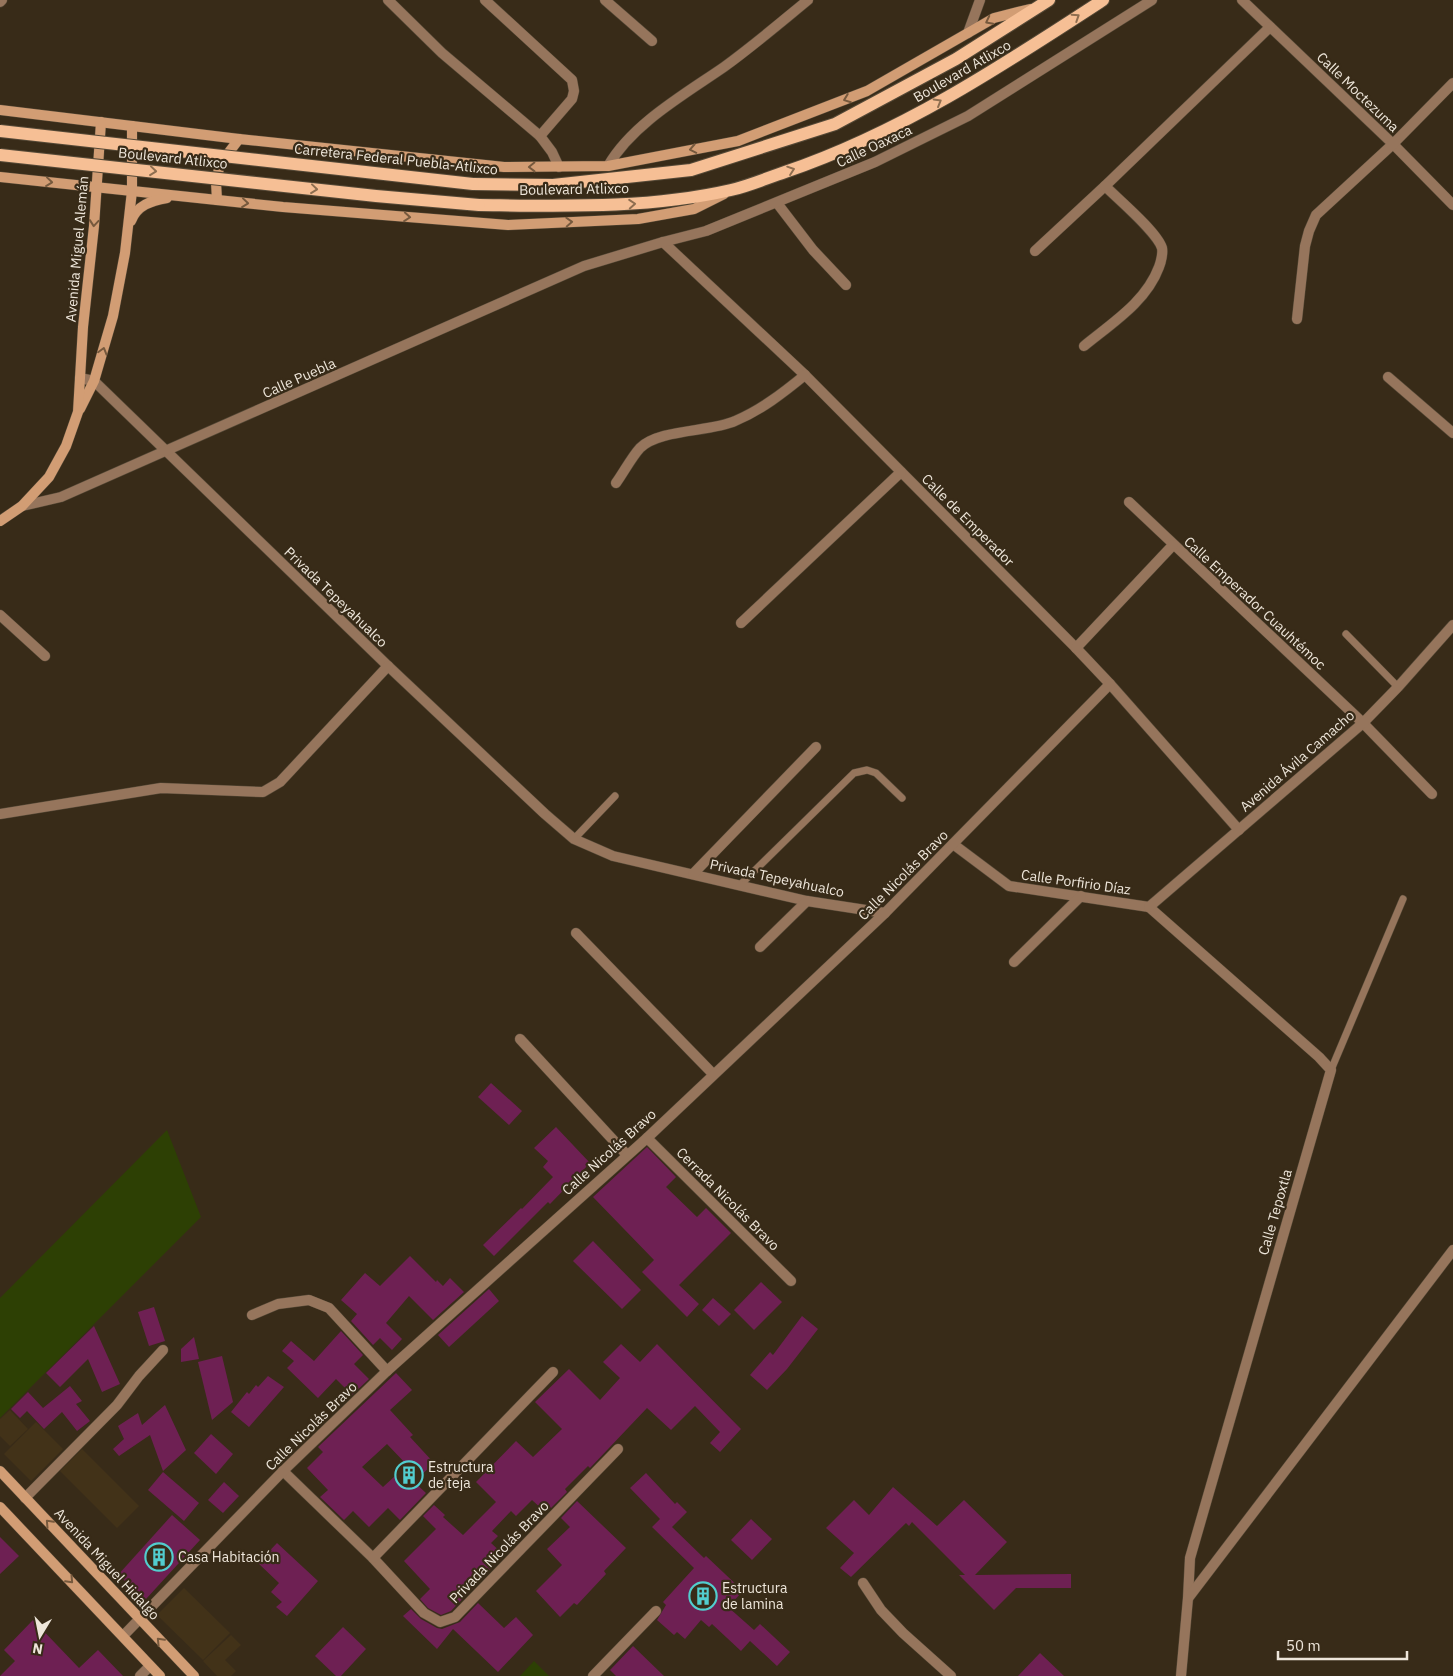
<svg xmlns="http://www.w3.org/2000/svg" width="1453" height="1676" font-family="'IBM Plex Sans',sans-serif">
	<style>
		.built { fill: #423218 }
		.green { fill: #2d4004 }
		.building { fill: #6e2053; fill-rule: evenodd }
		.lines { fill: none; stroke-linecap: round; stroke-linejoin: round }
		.lane-casing { stroke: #554937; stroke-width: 8 }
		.street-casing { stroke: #554937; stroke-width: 11 }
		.secondary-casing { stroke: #554937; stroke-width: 11 }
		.primary-casing { stroke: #554937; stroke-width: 14 }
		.lane { stroke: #96755c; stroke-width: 7 }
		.street { stroke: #96755c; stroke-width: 10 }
		.secondary { stroke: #d29d74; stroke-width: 10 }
		.primary { stroke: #f6bf95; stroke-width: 12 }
		.primary-bridge-casing { stroke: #554937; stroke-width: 14; stroke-linecap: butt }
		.primary-bridge { stroke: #f6bf95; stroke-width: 12 }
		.oneway { stroke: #8e6e50 }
		.oneway2 { stroke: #76593d }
		.labels { text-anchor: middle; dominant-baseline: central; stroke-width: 4.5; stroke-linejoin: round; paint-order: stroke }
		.street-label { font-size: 14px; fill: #eee6da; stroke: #382b18 }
		.poi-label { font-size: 14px; fill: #eee6da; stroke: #382b18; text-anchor: start }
	</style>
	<rect width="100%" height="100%" fill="#382b18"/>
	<g class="built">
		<path d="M10,1410L28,1429L10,1446L0,1436V1419Z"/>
		<path d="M36,1422L63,1449L31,1481L4,1454Z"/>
		<path d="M82,1449L139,1506L117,1528L60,1471Z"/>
		<path d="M184,1588L230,1633L203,1660L157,1615Z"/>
		<path d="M231,1635L241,1645L225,1660L236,1671L231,1676H217L203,1661Z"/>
	</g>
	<g class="green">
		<path d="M167,1130L201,1217L0,1418V1298Z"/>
		<path d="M534,1661L549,1676H520Z"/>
	</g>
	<g class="building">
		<path d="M491,1083L522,1111L509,1125L478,1097Z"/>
		<path d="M556,1127L590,1163L550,1204L548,1202L494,1256L483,1245L521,1208L522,1209L553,1177L543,1167L548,1161L534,1148Z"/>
		<path d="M647,1147L676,1177L666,1187L697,1217L706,1208L731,1233L679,1285L699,1304L687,1317L642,1272L654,1260L593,1197Z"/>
		<path d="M593,1241L641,1290L622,1309L573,1261Z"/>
		<path d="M410,1256L436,1282L437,1280L443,1286L450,1278L464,1292L433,1320L409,1296L386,1323L402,1339L392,1350L380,1338L373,1345L351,1321L357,1314L341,1300L365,1273L380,1286Z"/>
		<path d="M761,1282L782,1302L754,1330L734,1310Z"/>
		<path d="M489,1289L499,1301L449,1347L438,1335Z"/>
		<path d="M713,1298L731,1314L719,1326L702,1310Z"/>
		<path d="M154,1307L165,1341L149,1346L138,1312Z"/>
		<path d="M802,1316L818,1329L787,1369L767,1390L750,1375L770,1352L773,1355Z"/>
		<path d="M94,1326L120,1384L102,1392L88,1359L60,1387L46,1373Z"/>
		<path d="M341,1331L363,1355L354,1364L369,1379L352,1395L336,1379L318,1398L287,1368L294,1361L282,1351L291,1341L314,1361Z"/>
		<path d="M194,1337L199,1359L181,1362V1349Z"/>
		<path d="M621,1344L640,1362L657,1344L741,1429L720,1452L710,1443L720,1432L695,1406L671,1430L647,1408L590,1468L588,1466L565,1489L567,1492L551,1508L549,1506L544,1511L532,1500L516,1516L511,1511L492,1531L498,1536L491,1543L504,1555L451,1611L441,1615L428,1608L420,1599L430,1589L404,1561L436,1529L423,1516L434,1505L445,1515L443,1517L463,1535L496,1502L476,1482L516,1441L533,1457L562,1429L535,1402L569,1369L600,1400L620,1378L603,1362Z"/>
		<path d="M222,1356L233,1402L212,1420L198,1362Z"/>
		<path d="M396,1373L412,1390L390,1410L413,1435L410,1437L434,1463L414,1482L426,1493L400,1520L388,1508L369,1527L353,1511L344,1520L320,1497L328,1490L307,1468L323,1452L318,1447ZM387,1444L407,1465L383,1487L362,1467Z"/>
		<path d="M268,1376L284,1387L249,1427L231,1412L247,1392L249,1394L256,1385L258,1387Z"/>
		<path d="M70,1386L82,1401L76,1404L90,1421L77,1431L62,1412L44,1429L27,1411L20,1418L11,1409L28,1392L43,1408Z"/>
		<path d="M165,1405L186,1450L163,1471L150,1435L119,1456L113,1449L124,1439L118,1426L138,1413L142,1425Z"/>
		<path d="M211,1434L233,1454L216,1474L194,1453Z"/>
		<path d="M163,1472L199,1503L184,1521L148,1490Z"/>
		<path d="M646,1473L675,1504L677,1502L687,1512L672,1527L704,1558L706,1556L743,1591L728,1607L754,1630L760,1624L790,1652L777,1666L750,1641L741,1651L712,1624L709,1627L701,1620L685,1639L677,1632L674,1635L657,1620L666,1605L663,1602L694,1568L652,1527L660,1519L630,1488Z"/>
		<path d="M224,1482L239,1496L223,1513L208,1500Z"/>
		<path d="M893,1487L937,1526L964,1500L1007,1542L975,1575L1071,1574V1588H1016L994,1610L959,1575H965L912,1522L909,1526L906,1523L851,1577L840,1568L854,1553L826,1528L854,1500L869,1515Z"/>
		<path d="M577,1501L626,1548L604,1571L606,1574L577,1605L574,1603L560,1617L536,1591L562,1565L547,1549L570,1527L561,1518Z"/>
		<path d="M172,1515L200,1540L146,1599L118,1575Z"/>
		<path d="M751,1519L772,1539L752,1560L731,1540Z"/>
		<path d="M0,1537L19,1556L0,1574Z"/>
		<path d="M277,1543L318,1581L287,1616L276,1607L282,1602L271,1592L279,1583L258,1563Z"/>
		<path d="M478,1603L504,1628L516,1617L533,1635L498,1672L453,1629L437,1649L403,1616L411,1609L421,1619L437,1628L442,1629L460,1622Z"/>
		<path d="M33,1620L79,1668L98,1650L123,1676H0L15,1661L4,1650Z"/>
		<path d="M343,1627L366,1649L341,1676H336L315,1656Z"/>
		<path d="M633,1646L664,1676H616L610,1670Z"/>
		<path d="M1040,1653L1064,1676H1018Z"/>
	</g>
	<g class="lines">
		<g class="lane-casing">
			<g id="lane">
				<path d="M1346,634L1398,687"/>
				<path d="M574,839L615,796"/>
				<path d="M740,885L854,773L867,770L876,773L902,798"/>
				<path d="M1331,1070L1403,899"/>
			</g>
		</g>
		<g class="street-casing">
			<g id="street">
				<path d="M388,0L442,53L540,136L552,152L559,167"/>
				<path d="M485,0L572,80L574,91L572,99L540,136"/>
				<path d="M605,0L652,41"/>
				<path d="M1242,0L1393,144L1453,205"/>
				<path d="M0,2L2,0"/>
				<path d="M968,33L980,0"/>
				<path d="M608,166C632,124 685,94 724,67C753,46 780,23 808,0"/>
				<path d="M777,203L813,250L846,285"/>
				<path d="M663,242L805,375L1076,648L1110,684L1239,830"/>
				<path d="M1035,251L1105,186L1270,27"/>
				<path d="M1297,319L1305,246L1309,231L1316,215L1393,144L1453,83"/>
				<path d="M1084,346C1112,323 1146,302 1159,267C1161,262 1163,253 1162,248C1157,232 1119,200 1105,186"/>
				<path d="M1388,377L1453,433"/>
				<path d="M80,378L94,381L388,666L545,814L574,839L613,856L807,901L885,913"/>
				<path d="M616,483C624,472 631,458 640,448C659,429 711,432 735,421C761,410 783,393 805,375"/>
				<path d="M1129,502L1363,723L1432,794"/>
				<path d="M22,506L61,497L584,266L663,242L706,231L875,162L968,116L1152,0"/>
				<path d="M0,615L45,656"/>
				<path d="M741,623L901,472"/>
				<path d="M1076,648L1173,545"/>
				<path d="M0,814L161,788L263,792L280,782L388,666"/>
				<path d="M953,844L1009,886L1149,907"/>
				<path d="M693,874L816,747"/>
				<path d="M1149,907L1319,1057L1331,1070L1190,1558L1188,1598L1181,1676"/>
				<path d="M1149,907L1363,723L1398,687L1453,625"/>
				<path d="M576,933L713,1074"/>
				<path d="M760,947L807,901"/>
				<path d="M1014,962L1081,896"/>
				<path d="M520,1039L627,1155"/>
				<path d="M647,1138L791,1281"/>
				<path d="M252,1315L278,1304L309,1300L329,1308L387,1371"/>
				<path d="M283,1471L373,1558L424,1613L440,1622L455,1617L618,1449"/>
				<path d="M25,1498L117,1405L139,1376L163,1350"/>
				<path d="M373,1558L553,1372"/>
				<path d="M863,1583L881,1610L903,1633L951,1676"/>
				<path d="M1189,1597L1453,1250"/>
				<path d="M123,1636L283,1471L387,1371L647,1138L885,913L1110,684"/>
				<path d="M140,1676L150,1666"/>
				<path d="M593,1676L656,1611"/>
			</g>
		</g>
		<g class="secondary-casing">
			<g id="secondary">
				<path d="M0,110L239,139L504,167L608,166L738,141L867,91L994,18L1030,9"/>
				<path d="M0,177L283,207L508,225L638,219L694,209L724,194"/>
				<path d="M217,200L216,182L220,164L239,139"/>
				<path d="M131,221C137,205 151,201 167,198"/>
				<path d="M80,409L94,381L113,316L125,253L132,191V126"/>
				<path d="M0,521L22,506L49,477L66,446L78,412L83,327L94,226L101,122"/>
				<path d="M0,1471L194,1676"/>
				<path d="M0,1507L160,1676"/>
			</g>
		</g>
		<g class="primary-casing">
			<g id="primary">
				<path d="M473,184L553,185L691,170L835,124L956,59L1049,0"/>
				<path d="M479,205C563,206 648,209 731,190C749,186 767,178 785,172C900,133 1002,66 1103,0"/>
			</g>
		</g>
		<use href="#lane" class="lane"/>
		<use href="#street" class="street"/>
		<use href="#secondary" class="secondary"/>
		<use href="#primary" class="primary"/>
		<g class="primary-bridge-casing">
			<g id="primary-bridge">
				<path d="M0,131L473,184"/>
				<path d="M0,155L376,196L479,205"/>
			</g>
		</g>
		<use href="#primary-bridge" class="primary-bridge"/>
	</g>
	<defs><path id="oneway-chevron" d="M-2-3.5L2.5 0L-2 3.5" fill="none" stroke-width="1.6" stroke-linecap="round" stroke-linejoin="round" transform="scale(1.25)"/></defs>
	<g class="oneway">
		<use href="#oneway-chevron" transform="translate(1076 17) rotate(-33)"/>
		<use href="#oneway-chevron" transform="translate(938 102) rotate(-30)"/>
		<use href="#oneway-chevron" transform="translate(791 170) rotate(-19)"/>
		<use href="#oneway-chevron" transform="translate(153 171) rotate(6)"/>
		<use href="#oneway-chevron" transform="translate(314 189) rotate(6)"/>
		<use href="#oneway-chevron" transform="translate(632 204) rotate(-4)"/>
	</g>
	<g class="oneway2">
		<use href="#oneway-chevron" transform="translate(989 21) rotate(153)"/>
		<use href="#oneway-chevron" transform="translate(847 99) rotate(159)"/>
		<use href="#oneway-chevron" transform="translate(693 149) rotate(169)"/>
		<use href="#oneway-chevron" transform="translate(532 167) rotate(179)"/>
		<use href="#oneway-chevron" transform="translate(49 182) rotate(6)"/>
		<use href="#oneway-chevron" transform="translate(245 203) rotate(6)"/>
		<use href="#oneway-chevron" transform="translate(407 217) rotate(5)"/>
		<use href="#oneway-chevron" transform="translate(569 222) rotate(-3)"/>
		<use href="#oneway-chevron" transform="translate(94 223) rotate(95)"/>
		<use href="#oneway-chevron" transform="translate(103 351) rotate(-74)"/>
		<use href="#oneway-chevron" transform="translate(49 1523) rotate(-133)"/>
		<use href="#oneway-chevron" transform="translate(70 1580) rotate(47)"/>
		<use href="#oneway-chevron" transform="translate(160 1641) rotate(-134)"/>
	</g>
	<defs>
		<g id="building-ring" transform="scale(1.4375)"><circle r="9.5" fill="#382b18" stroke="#52cdce" stroke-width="1.5"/><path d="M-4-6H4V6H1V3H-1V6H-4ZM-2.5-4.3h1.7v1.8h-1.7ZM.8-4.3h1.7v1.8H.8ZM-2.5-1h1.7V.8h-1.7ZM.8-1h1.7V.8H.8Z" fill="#52cdce"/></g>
	</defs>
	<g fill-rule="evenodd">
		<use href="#building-ring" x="409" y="1475"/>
		<use href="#building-ring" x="159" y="1557"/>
		<use href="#building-ring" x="703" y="1596"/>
	</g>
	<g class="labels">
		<g class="street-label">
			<text transform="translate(962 71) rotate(-30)">Boulevard Atlixco</text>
			<text transform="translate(1358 92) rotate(44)">Calle Moctezuma</text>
			<text transform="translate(874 146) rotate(-25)">Calle Oaxaca</text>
			<text transform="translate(173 158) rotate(6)">Boulevard Atlixco</text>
			<text transform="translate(396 159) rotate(6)">Carretera Federal Puebla-Atlixco</text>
			<text transform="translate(574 189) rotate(-1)">Boulevard Atlixco</text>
			<text transform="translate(77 249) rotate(-85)">Avenida Miguel Alemán</text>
			<text transform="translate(299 378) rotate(-24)">Calle Puebla</text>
			<text transform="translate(968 520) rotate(45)">Calle de Emperador</text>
			<text transform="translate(336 597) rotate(44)">Privada Tepeyahualco</text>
			<text transform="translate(1255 603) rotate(43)">Calle Emperador Cuauhtémoc</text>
			<text transform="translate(1297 761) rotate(-41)">Avenida Ávila Camacho</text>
			<text transform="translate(903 875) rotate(-45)">Calle Nicolás Bravo</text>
			<text transform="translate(777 878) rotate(12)">Privada Tepeyahualco</text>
			<text transform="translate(1076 882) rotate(8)">Calle Porfirio Díaz</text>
			<text transform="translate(609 1152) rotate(-42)">Calle Nicolás Bravo</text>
			<text transform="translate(728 1199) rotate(45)">Cerrada Nicolás Bravo</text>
			<text transform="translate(1275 1212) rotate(-74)">Calle Tepoxtla</text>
			<text transform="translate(311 1426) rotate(-44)">Calle Nicolás Bravo</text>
			<text transform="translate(499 1552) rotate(-46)">Privada Nicolás Bravo</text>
			<text transform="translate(107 1564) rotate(47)">Avenida Miguel Hidalgo</text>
		</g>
		<g class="poi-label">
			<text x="428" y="1467">Estructura<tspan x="428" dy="16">de teja</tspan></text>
			<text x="178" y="1557">Casa Habitación</text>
			<text x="722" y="1588">Estructura<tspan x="722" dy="16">de lamina</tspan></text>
		</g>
	</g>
	<g transform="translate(40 1636) rotate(190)" stroke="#382b18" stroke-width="4" paint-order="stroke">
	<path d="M0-4L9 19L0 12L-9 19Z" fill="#eee6da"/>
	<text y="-8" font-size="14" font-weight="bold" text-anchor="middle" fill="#eee6da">N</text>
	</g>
	<path d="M1278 1651v8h129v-8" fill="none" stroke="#eee6da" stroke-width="2.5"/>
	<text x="1286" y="1651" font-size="15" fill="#eee6da" stroke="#382b18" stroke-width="4" paint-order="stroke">50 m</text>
</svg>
